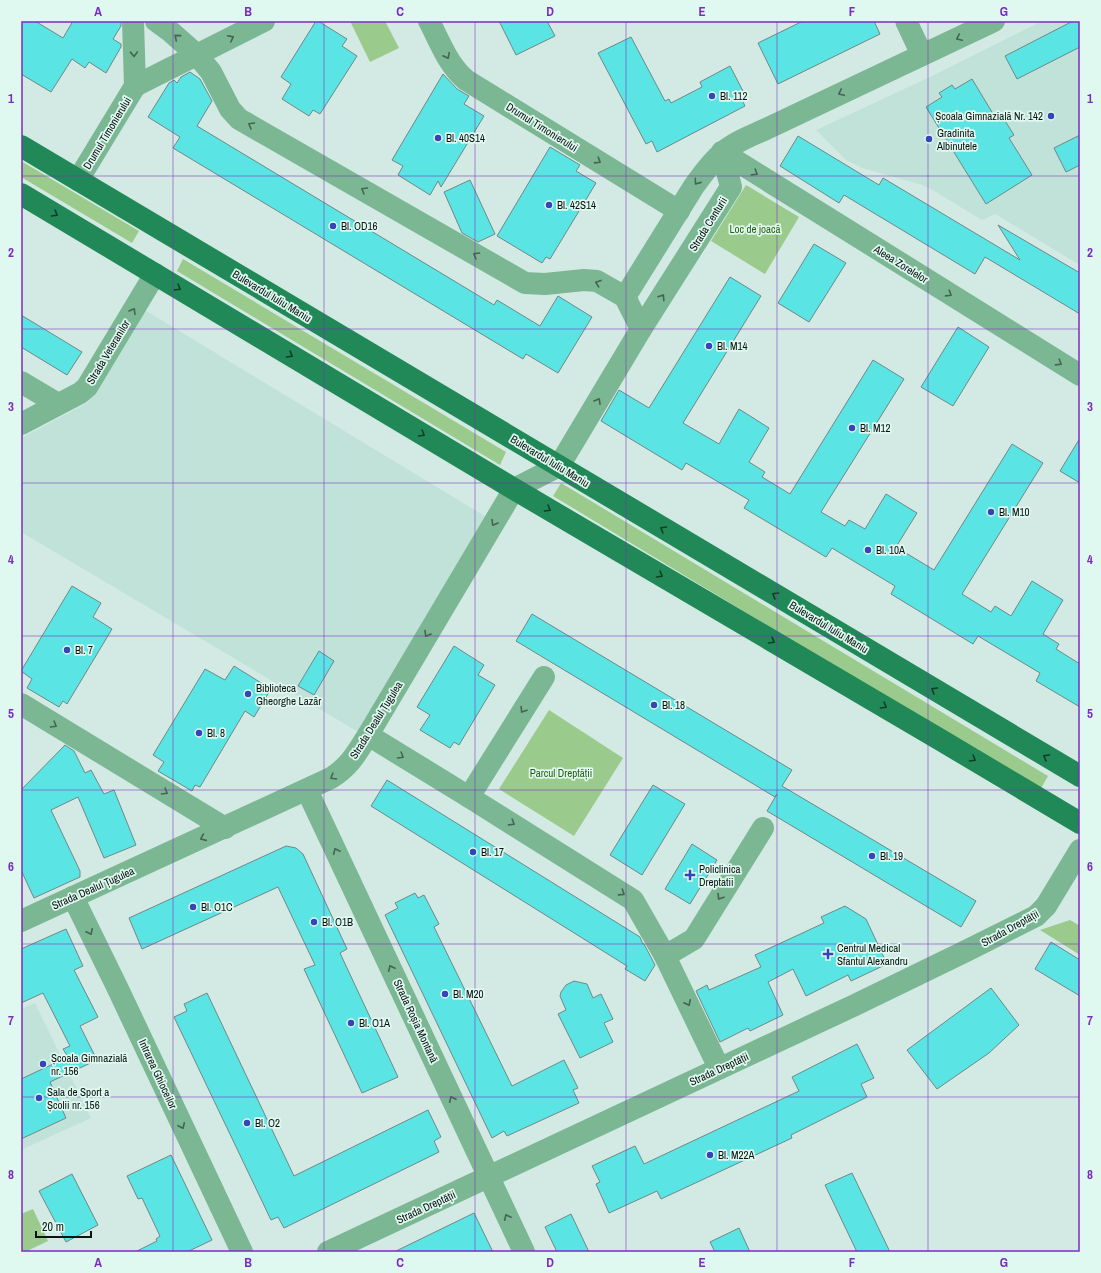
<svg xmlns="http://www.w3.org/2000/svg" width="1101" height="1273" font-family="'Archivo Narrow',sans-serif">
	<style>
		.built { fill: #c1e2d8 }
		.green { fill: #9bcb8c }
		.building { fill: #5ae4e4; stroke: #708887 }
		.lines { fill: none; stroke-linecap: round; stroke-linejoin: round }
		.minor { stroke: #7cb793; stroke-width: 22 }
		.tertiary { stroke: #7cb793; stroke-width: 22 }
		.primary { stroke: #208957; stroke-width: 22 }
		.oneway { stroke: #436552 }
		.oneway2 { stroke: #123c29 }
		.grid { fill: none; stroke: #7b2cbf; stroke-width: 1; stroke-opacity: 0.55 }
		.poi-dot { fill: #3545b7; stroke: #dff8f0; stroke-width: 1.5 }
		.labels { text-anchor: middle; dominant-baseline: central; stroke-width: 3.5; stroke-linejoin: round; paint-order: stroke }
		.poi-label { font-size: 11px; fill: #0a1310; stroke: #dff8f0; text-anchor: start }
		.street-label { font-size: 11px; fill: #0a1310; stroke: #dff8f0 }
		.park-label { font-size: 11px; fill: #2a5e13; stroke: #dff8f0 }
		.neatline { fill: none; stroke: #7b2cbf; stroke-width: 1.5 }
		.grid-label { font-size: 13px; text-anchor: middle; font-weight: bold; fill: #7b2cbf }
	</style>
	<rect width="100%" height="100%" fill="#d2eae3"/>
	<g class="built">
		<path d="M1042,21H1080V265L995,214L982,220L929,188L919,184L862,168L846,160L816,130L930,77Z"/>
		<path d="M143,309L488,518L360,733L21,532V438L87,403Z"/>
		<path d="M35,1003L91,1118L21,1150V1009Z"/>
	</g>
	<g class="green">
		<path d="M350,21H385L399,48L370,62Z"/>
		<path d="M21,161L139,231L132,243L21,177Z"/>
		<path d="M746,185L799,217L765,274L711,241Z"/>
		<path d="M183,259L506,452L500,465L177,271Z"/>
		<path d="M561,483L1048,776L1040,790L553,496Z"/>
		<path d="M549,710L623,758L574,836L499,789Z"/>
		<path d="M1070,920L1080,926V955L1040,930Z"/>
		<path d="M33,1209L48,1241L25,1252H21V1214Z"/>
	</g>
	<g class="building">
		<path d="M21,21H35L63,38L73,21H121V26L113,39L121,44V47L106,73L89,62L85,68L72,59L51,92L21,74Z"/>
		<path d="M316,21H318L347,39L342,46L357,56L320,114L313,110L309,116L282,99L291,84L281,77Z"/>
		<path d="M499,21H547L555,36L516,55Z"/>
		<path d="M803,21H874L880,34L778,84L758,43Z"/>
		<path d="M1073,21H1080V47L1017,79L1005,56Z"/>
		<path d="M631,37L665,101L669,99L671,103L702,87L700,82L730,66L743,91L739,94L745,106L657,152L652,141L646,144L598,53Z"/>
		<path d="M190,72L200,79L212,101L197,126L494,305L497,300L540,326L558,296L592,317L558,373L526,354L523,359L173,148L180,137L148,117L169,83L174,80L177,83L181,77Z"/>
		<path d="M443,74L457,89L469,96L464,104L484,116L441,187L438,181L430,195L398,175L403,166L392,160Z"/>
		<path d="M972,79L995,117L1000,113L1014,135L1009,138L1032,175L986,204L926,107L942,97L939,93L952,85L955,89Z"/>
		<path d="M1080,135V165L1066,172L1054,148Z"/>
		<path d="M798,136L879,185L883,178L1020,260L998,225L1080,273V314L985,257L975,274L844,195L839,203L780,166Z"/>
		<path d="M550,147L580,165L576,171L596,183L550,259L546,257L542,263L497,236Z"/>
		<path d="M470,180L495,234L478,242L462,233L444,192Z"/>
		<path d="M814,244L846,263L809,322L778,303Z"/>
		<path d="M730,277L761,296L683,423L719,444L739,409L769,428L749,462L765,472L762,477L790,494L873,360L904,379L821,512L845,526L849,520L865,529L886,494L917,513L896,547L934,570L1012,444L1043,463L962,594L991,612L995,606L1011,616L1032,581L1063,600L1043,634L1059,644L1056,649L1080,664V707L1036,681L1040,673L978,636L973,644L891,594L895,586L832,548L826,557L744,508L749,500L686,463L682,470L601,421L619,390L649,408Z"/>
		<path d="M21,315L82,352L67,375L21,347Z"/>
		<path d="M958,327L989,347L953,406L921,387Z"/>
		<path d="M1080,438V483L1060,471Z"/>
		<path d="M72,586L101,603L93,617L112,629L67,704L63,701L59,707L27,688L32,679L21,671Z"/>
		<path d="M532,614L792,770L782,786L976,901L961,927L767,811L777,794L775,797L516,641Z"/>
		<path d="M454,646L484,665L478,675L495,685L459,745L454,742L450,748L420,730L430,715L417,707Z"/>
		<path d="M319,651L334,661L314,695L298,686Z"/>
		<path d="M234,666L271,689L254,717L245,711L200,787L195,785L192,791L158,771L164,762L153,755L205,669L225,680Z"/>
		<path d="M65,745L74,751L85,773L91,770L104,794L114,790L136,845L104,858L78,797L51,810L80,871V877L34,898L21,870V790Z"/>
		<path d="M387,780L640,937L642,942V943L644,944L655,965L645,981L625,969L627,966L371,806Z"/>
		<path d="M653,785L685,804L642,875L610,855Z"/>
		<path d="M692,844L717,860L690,904L665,889Z"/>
		<path d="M286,846L296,848L303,854L347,949L340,953L398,1077L362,1093L304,969L315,965L278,887L142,949L129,918Z"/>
		<path d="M415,893L418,898L424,895L439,924L434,927L512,1086L564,1060L578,1088L573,1090L579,1103L507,1136L504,1131L492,1138L385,915L398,908L395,903Z"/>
		<path d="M845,906L866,919L887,964L851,981L848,975L806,996L793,969L768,982L783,1015L750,1031L748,1028L720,1042L696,991L707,985L709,990L761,967L755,955L824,923L821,917Z"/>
		<path d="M66,929L83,966L74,970L98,1017L80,1026L97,1060L50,1082L66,1118L21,1139V1079L68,1057L63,1049L70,1046L43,993L21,1003V949Z"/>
		<path d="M1051,942L1080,960V996L1035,969Z"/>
		<path d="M574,981L587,984L593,998L601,994L613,1019L604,1023L613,1042L580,1058L558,1014L566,1010L560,996L561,992L566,985Z"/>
		<path d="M991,988L1019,1025L989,1053L937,1089L907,1050Z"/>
		<path d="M207,993L294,1176L428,1110L441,1137L434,1141L439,1152L284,1228L278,1217L271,1220L174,1017L187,1011L184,1004Z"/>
		<path d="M857,1044L874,1078L861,1084L867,1097L791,1135L792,1138L661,1199L657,1191L609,1213L596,1184L600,1182L592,1166L635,1146L644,1164L799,1091L792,1077Z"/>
		<path d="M171,1155L212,1240L187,1252H135L157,1241L156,1239L160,1236L142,1198L138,1199L127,1176Z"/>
		<path d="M852,1173L890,1252H857L825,1185Z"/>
		<path d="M72,1174L98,1225L66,1242L39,1191Z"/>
		<path d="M474,1213L493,1252H394Z"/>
		<path d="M571,1214L589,1252H557L545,1227Z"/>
		<path d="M739,1228L750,1252H715L710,1242Z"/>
	</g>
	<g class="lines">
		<g class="minor">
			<path d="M133,21L135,86"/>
			<path d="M156,21L171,32L197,55L211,72L230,109L239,119L525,283L545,284L584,280L597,281L625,297L641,329"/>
			<path d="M429,21C440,42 448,65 466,80L679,211"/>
			<path d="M906,21L922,55"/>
			<path d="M135,86L264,21"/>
			<path d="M722,152L1080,375"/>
			<path d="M78,180L135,86"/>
			<path d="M625,297L694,186C703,174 711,162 722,153C734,142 751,136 766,129L994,21"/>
			<path d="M21,382L58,404"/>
			<path d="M21,424L80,393L87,387L155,274"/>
			<path d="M21,704L225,828"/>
			<path d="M368,735L469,797L633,900L665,956L719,1068"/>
			<path d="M307,790L524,1252"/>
			<path d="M469,797L544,677"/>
			<path d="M73,897L118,989L242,1252"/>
			<path d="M21,921L331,778C350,766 356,754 368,735L514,489L559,466L641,329L731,187L722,152"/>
			<path d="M665,956L694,939L763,828"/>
		</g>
		<path class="tertiary" d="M328,1252L855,1005L966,951L1036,916L1046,906L1080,850"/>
		<g class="primary">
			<path d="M21,146L1080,776"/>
			<path d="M21,194L514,489L939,739L1080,823"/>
		</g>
	</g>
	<defs><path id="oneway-chevron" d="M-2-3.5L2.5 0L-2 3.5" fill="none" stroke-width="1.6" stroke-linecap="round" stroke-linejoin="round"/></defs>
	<g class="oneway">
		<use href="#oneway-chevron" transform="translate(177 37) rotate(-140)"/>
		<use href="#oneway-chevron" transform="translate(231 38) rotate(-27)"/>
		<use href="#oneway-chevron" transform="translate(959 38) rotate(155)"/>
		<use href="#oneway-chevron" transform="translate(134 54) rotate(88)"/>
		<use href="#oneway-chevron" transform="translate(447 56) rotate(63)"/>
		<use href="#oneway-chevron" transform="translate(841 93) rotate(155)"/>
		<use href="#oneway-chevron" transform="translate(251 125) rotate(-150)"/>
		<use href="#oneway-chevron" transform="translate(598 161) rotate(32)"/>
		<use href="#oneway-chevron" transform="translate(755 173) rotate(32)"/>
		<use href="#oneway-chevron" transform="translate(697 182) rotate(125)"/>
		<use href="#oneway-chevron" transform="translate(364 190) rotate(-150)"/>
		<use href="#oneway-chevron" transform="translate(476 255) rotate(-150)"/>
		<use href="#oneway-chevron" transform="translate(598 283) rotate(-160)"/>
		<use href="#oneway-chevron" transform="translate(949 294) rotate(32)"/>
		<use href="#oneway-chevron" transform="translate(662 297) rotate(-57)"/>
		<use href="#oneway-chevron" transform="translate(133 311) rotate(-59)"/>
		<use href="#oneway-chevron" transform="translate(1059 363) rotate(32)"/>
		<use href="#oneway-chevron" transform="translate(598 401) rotate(-60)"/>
		<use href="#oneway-chevron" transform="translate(494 523) rotate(121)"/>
		<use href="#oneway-chevron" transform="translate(427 634) rotate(120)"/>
		<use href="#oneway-chevron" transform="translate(523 710) rotate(122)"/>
		<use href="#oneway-chevron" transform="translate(54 725) rotate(31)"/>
		<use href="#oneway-chevron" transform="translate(401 756) rotate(31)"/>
		<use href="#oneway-chevron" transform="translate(333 777) rotate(149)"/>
		<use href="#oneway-chevron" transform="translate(165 792) rotate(31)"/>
		<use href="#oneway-chevron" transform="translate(512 823) rotate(32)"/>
		<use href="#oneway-chevron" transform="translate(203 838) rotate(156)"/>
		<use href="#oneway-chevron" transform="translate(336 851) rotate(-115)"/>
		<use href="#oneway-chevron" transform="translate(622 893) rotate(33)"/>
		<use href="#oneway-chevron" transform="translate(720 897) rotate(122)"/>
		<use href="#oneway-chevron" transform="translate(90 932) rotate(64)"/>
		<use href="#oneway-chevron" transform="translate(391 968) rotate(-115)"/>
		<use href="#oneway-chevron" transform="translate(688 1003) rotate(64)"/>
		<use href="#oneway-chevron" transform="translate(452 1099) rotate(-115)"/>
		<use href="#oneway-chevron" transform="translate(182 1126) rotate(65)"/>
		<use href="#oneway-chevron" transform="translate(507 1217) rotate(-115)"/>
	</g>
	<g class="oneway2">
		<use href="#oneway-chevron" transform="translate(55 214) rotate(31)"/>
		<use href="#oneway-chevron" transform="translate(178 288) rotate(31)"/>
		<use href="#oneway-chevron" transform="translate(290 355) rotate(31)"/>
		<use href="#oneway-chevron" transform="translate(422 434) rotate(31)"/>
		<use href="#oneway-chevron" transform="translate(548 509) rotate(30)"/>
		<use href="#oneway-chevron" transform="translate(663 529) rotate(-149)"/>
		<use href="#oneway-chevron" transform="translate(660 575) rotate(30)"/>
		<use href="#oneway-chevron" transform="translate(775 595) rotate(-149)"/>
		<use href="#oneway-chevron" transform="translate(772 641) rotate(30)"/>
		<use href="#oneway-chevron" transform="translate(934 690) rotate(-149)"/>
		<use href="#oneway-chevron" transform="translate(884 706) rotate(30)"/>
		<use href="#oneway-chevron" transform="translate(1046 757) rotate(-150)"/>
		<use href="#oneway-chevron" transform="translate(973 759) rotate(31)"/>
	</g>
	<path class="grid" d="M173,21V1252M324,21V1252M475,21V1252M626,21V1252M777,21V1252M928,21V1252M21,176H1080M21,329H1080M21,483H1080M21,636H1080M21,790H1080M21,944H1080M21,1097H1080"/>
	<g class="poi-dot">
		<circle cx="712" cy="96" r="4"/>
		<circle cx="1051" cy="116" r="4"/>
		<circle cx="438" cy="138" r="4"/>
		<circle cx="929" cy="139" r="4"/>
		<circle cx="549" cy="205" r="4"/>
		<circle cx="333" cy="226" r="4"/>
		<circle cx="709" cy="346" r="4"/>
		<circle cx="852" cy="428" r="4"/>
		<circle cx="991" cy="512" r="4"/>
		<circle cx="868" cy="550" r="4"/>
		<circle cx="67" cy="650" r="4"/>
		<circle cx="248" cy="694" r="4"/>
		<circle cx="654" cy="705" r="4"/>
		<circle cx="199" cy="733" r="4"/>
		<circle cx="473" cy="852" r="4"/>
		<circle cx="872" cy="856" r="4"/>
		<path d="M688 869h4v4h4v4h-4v4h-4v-4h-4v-4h4z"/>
		<circle cx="193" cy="907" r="4"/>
		<circle cx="314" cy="922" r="4"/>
		<path d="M826 948h4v4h4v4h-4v4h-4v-4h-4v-4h4z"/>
		<circle cx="445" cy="994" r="4"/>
		<circle cx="351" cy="1023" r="4"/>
		<circle cx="43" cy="1064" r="4"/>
		<circle cx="39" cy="1098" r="4"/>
		<circle cx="247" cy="1123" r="4"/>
		<circle cx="710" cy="1155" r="4"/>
	</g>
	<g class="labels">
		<g class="poi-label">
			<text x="720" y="96">Bl. 112</text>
			<text x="1043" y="116" text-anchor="end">Școala Gimnazială Nr. 142</text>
			<text x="937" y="133">Gradinita<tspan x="937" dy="13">Albinutele</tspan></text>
			<text x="446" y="138">Bl. 40S14</text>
			<text x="557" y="205">Bl. 42S14</text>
			<text x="341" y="226">Bl. OD16</text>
			<text x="717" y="346">Bl. M14</text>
			<text x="860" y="428">Bl. M12</text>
			<text x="999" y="512">Bl. M10</text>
			<text x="876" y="550">Bl. 10A</text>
			<text x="75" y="650">Bl. 7</text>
			<text x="256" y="688">Biblioteca<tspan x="256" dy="13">Gheorghe Lazăr</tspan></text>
			<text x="662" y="705">Bl. 18</text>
			<text x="207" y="733">Bl. 8</text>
			<text x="481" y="852">Bl. 17</text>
			<text x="880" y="856">Bl. 19</text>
			<text x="699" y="869">Policlinica<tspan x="699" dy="13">Dreptatii</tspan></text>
			<text x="201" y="907">Bl. O1C</text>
			<text x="322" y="922">Bl. O1B</text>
			<text x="837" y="948">Centrul Medical<tspan x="837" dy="13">Sfantul Alexandru</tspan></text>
			<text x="453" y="994">Bl. M20</text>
			<text x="359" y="1023">Bl. O1A</text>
			<text x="51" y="1058">Școala Gimnazială<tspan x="51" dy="13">nr. 156</tspan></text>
			<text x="47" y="1092">Sala de Sport a<tspan x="47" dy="13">Școlii nr. 156</tspan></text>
			<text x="255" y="1123">Bl. O2</text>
			<text x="718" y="1155">Bl. M22A</text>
		</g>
		<g class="street-label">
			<text transform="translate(542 127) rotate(32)">Drumul Timonierului</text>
			<text transform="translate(107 133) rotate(-59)">Drumul Timonierului</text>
			<text transform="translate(708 224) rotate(-58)">Strada Centurii</text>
			<text transform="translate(901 264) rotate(32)">Aleea Zorelelor</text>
			<text transform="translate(272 296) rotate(31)">Bulevardul Iuliu Maniu</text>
			<text transform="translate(108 352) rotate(-59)">Strada Veteranilor</text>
			<text transform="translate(550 461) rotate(31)">Bulevardul Iuliu Maniu</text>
			<text transform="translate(829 627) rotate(31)">Bulevardul Iuliu Maniu</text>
			<text transform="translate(376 720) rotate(-58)">Strada Dealul Țugulea</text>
			<text transform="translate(93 888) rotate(-24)">Strada Dealul Țugulea</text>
			<text transform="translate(1010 928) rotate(-29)">Strada Dreptății</text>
			<text transform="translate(416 1021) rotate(65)">Strada Roșia Montană</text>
			<text transform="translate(719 1069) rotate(-25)">Strada Dreptății</text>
			<text transform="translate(158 1074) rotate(65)">Intrarea Ghioceilor</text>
			<text transform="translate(426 1207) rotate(-25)">Strada Dreptății</text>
		</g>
		<g class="park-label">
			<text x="755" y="229">Loc de joacă</text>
			<text x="561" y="773">Parcul Dreptății</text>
		</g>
	</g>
	<rect width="1101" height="1273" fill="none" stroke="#dff8f0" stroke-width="44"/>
	<path d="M36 1231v6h55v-6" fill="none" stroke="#0a1310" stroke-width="2"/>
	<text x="42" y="1231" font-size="12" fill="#0a1310" stroke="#dff8f0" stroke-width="3" paint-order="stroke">20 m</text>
	<rect x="22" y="22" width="1057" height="1229" class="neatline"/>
	<g class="grid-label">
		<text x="98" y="16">A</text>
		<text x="248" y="16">B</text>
		<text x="400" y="16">C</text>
		<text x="550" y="16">D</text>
		<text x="702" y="16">E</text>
		<text x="852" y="16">F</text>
		<text x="1004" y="16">G</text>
		<text x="11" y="103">1</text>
		<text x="1090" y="103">1</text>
		<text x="11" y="257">2</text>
		<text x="1090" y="257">2</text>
		<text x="11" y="411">3</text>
		<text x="1090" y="411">3</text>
		<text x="11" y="564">4</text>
		<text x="1090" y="564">4</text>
		<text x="11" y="718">5</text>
		<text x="1090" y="718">5</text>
		<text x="11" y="871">6</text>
		<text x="1090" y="871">6</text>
		<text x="11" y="1025">7</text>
		<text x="1090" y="1025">7</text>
		<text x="11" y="1179">8</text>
		<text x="1090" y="1179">8</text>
		<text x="98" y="1267">A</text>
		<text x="248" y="1267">B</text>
		<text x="400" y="1267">C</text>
		<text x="550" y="1267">D</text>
		<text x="702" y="1267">E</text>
		<text x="852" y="1267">F</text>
		<text x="1004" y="1267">G</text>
	</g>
</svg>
